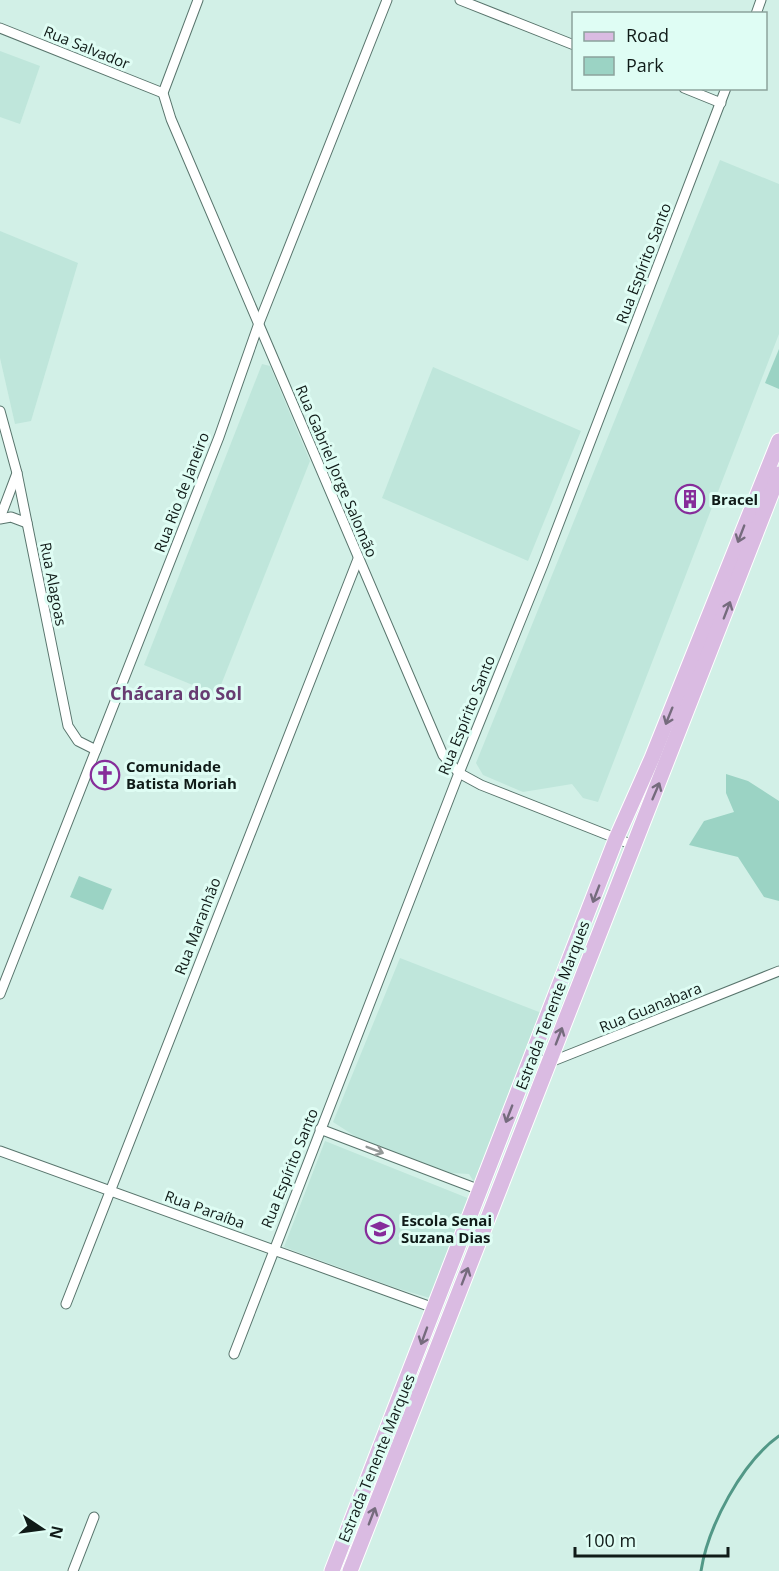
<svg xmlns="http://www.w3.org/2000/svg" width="779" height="1571" font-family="'Open Sans',sans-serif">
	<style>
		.built { fill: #bfe6db }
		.green { fill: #9bd3c4 }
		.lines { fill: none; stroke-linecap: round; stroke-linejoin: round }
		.stream { stroke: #529887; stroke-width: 3 }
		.street-casing { stroke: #59756d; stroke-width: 11 }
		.primary-casing { stroke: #fff; stroke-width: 17 }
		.street { stroke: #fff; stroke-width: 9 }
		.primary { stroke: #dabbe2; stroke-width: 15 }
		.oneway { stroke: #756b7d }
		.oneway2 { stroke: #939897 }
		.labels { text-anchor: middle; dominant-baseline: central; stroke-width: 6; stroke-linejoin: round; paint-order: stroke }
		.street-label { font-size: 15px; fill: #101b18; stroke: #dffdf4 }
		.poi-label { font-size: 15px; font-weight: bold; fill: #101b18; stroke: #dffdf4; text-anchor: start }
		.quarter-label { font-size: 18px; font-weight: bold; fill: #683c72; stroke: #dffdf4 }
	</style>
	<rect width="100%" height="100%" fill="#d2f0e7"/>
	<g class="built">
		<path d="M0,51L40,66L20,124L0,117Z"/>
		<path d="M720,160L779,184V334L598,802L583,798L572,784L523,792L483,775L476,763Z"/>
		<path d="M0,231L78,263L31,421L15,424L0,358Z"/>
		<path d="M262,364L270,366L310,461L217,695L144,665Z"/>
		<path d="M433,367L581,431L528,561L382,498Z"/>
		<path d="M400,958L552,1017L480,1183L474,1182L469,1174L451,1173L361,1140L333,1122Z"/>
		<path d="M325,1141L480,1203L440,1301L396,1288L284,1247Z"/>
	</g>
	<g class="green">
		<path d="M779,349V389L765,383Z"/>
		<path d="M726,774L748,781L779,801V901L764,897L738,857L689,845L704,821L734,812L726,793Z"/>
		<path d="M79,876L112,889L103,910L70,897Z"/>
	</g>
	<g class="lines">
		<path class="stream" d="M701,1571C708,1526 742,1462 779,1436"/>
		<g class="street-casing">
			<g id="street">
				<path d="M198,0L163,93L171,119L443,755L459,773L481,785L633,845"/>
				<path d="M460,0L574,45"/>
				<path d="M756,14L761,0"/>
				<path d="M0,28L163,93"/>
				<path d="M684,88L721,103"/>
				<path d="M0,411L17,473L68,726L78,741L96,750"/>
				<path d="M0,518L17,473"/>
				<path d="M0,519L11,517L27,523"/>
				<path d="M0,994L219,437L259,323L387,0"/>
				<path d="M532,1056L548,1063L779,971"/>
				<path d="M320,1129L480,1190"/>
				<path d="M0,1151L434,1308"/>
				<path d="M66,1304L358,559"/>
				<path d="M234,1354L459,773L543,565L726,88"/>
				<path d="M73,1571L94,1517"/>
			</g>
		</g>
		<g class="primary-casing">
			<g id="primary">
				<path d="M332,1571L616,839L652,758L779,441"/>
				<path d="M350,1571L779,474"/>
			</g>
		</g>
		<use href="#street" class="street"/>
		<use href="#primary" class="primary"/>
	</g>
	<defs><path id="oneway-shaft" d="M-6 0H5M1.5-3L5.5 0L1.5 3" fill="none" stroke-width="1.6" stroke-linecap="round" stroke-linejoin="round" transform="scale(1.5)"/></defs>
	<g class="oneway">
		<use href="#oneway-shaft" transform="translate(741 534) rotate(111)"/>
		<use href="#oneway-shaft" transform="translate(727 610) rotate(-69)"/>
		<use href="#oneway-shaft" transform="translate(669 716) rotate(112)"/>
		<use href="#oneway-shaft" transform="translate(656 791) rotate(-67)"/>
		<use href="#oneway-shaft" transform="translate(596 894) rotate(111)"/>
		<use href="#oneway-shaft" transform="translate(559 1036) rotate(-69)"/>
		<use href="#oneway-shaft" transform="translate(509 1114) rotate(111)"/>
		<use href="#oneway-shaft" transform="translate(465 1276) rotate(-69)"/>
		<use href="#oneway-shaft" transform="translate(424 1336) rotate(110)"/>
		<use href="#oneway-shaft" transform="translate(372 1516) rotate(-69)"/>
	</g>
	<use class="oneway2" href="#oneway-shaft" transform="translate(375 1150) rotate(21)"/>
	<defs>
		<g id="building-ring" transform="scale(1.5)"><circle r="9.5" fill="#dffdf4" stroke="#862d9a" stroke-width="1.5"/><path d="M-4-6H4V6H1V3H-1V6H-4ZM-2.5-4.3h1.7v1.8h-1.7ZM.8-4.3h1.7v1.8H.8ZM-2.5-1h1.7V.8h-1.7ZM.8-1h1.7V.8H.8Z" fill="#862d9a"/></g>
		<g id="church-ring" transform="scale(1.5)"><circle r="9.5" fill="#dffdf4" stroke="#862d9a" stroke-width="1.5"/><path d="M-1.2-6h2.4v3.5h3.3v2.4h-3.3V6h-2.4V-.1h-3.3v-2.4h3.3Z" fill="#862d9a"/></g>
		<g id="school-ring" transform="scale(1.5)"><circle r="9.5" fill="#dffdf4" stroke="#862d9a" stroke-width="1.5"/><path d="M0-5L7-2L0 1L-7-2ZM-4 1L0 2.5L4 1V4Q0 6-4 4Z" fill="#862d9a"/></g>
	</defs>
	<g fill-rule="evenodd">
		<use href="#building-ring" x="690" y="499"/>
		<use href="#church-ring" x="105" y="775"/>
		<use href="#school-ring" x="380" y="1229"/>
	</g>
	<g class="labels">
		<g class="street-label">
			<text transform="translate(87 47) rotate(22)">Rua Salvador</text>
			<text transform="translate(643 263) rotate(-69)">Rua Espírito Santo</text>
			<text transform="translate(337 471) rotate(67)">Rua Gabriel Jorge Salomão</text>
			<text transform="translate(181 492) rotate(-69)">Rua Rio de Janeiro</text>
			<text transform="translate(54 584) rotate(79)">Rua Alagoas</text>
			<text transform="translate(466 715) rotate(-68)">Rua Espírito Santo</text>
			<text transform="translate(197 926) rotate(-69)">Rua Maranhão</text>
			<text transform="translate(552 1005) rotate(-69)">Estrada Tenente Marques</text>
			<text transform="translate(650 1007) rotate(-22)">Rua Guanabara</text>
			<text transform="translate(289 1168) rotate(-68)">Rua Espírito Santo</text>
			<text transform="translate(205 1209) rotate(20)">Rua Paraíba</text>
			<text transform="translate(376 1458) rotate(-68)">Estrada Tenente Marques</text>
		</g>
		<g class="poi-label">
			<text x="711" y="499">Bracel</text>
			<text x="126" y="766">Comunidade<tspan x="126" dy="17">Batista Moriah</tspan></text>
			<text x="401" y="1220">Escola Senai<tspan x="401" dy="17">Suzana Dias</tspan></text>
		</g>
		<g class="quarter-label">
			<text x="176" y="693">Chácara do Sol</text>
		</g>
	</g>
	<rect x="572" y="12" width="195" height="78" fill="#dffdf4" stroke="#8ca39c" stroke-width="1.5"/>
	<rect x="584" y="32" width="30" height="9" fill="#dabbe2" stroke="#8ca39c" stroke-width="1.5"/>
	<text x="626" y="42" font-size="18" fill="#101b18">Road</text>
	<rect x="584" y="57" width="30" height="18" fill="#9bd3c4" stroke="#8ca39c" stroke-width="1.5"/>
	<text x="626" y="72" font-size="18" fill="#101b18">Park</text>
	<g transform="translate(42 1529) rotate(103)" stroke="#dffdf4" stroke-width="4.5" paint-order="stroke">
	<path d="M0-4.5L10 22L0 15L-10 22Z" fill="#101b18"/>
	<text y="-9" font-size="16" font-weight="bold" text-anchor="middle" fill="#101b18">N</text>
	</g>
	<path d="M575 1547v9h153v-9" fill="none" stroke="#101b18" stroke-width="3"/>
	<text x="584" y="1547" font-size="18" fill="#101b18" stroke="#dffdf4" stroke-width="4.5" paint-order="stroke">100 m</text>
</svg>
